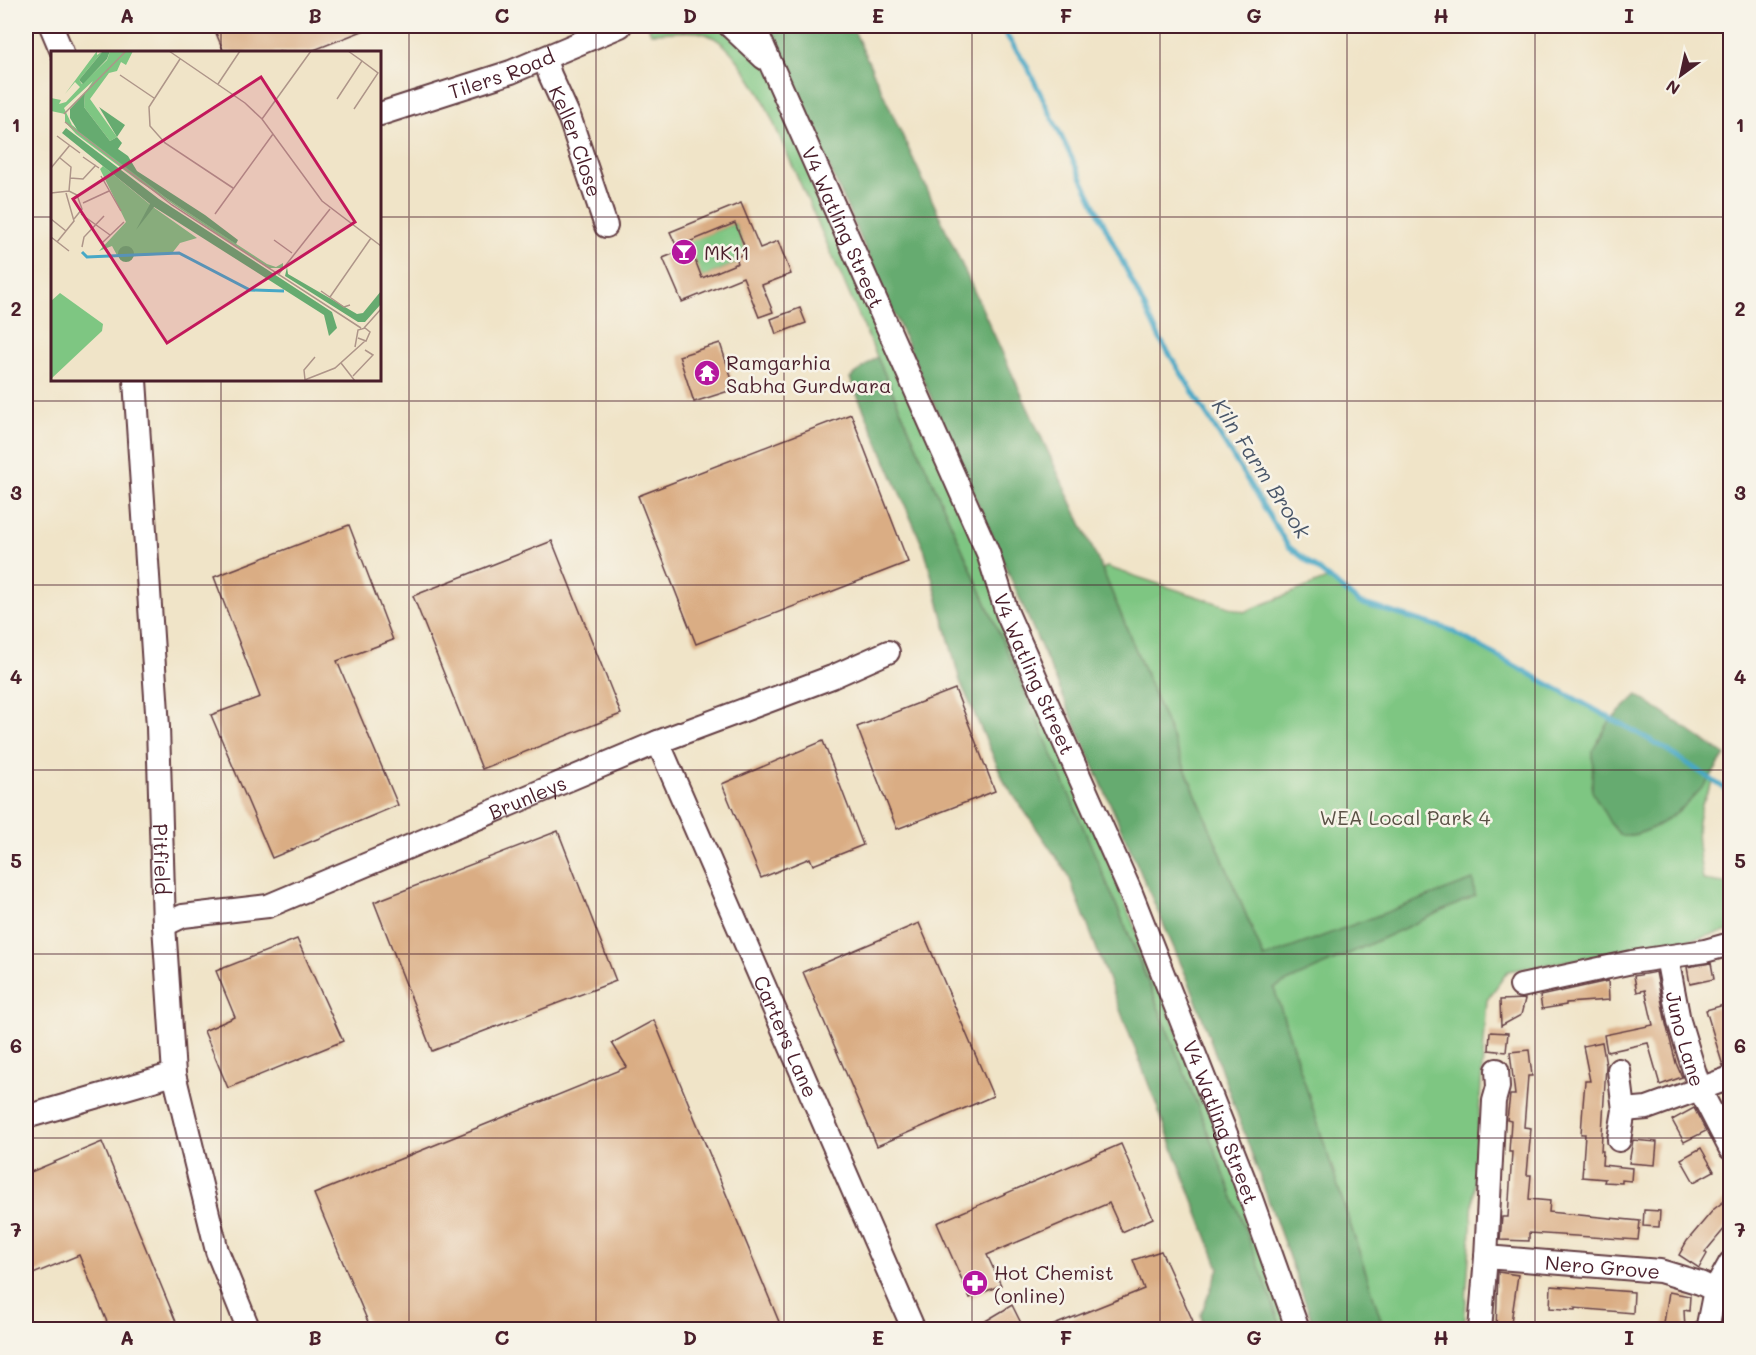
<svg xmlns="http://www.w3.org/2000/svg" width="1756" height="1355" font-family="Mali,sans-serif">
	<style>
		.green { fill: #7ec682; stroke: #647256; stroke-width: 1.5 }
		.forest { fill: #66ab70; stroke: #58654e; stroke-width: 1.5 }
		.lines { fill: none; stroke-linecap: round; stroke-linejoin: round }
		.stream { stroke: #47a8c6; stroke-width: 5 }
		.building { fill: #daad84 }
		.minor-casing { stroke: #633d43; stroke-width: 26 }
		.minor { stroke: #fff; stroke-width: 22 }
		.grid { fill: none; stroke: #4a1f2b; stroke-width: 1.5; stroke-opacity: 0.55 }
		.labels { text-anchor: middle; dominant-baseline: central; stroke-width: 5; stroke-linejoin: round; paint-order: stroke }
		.street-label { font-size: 20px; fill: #4a1f2b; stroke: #f7f3e8 }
		.poi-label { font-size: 20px; fill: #4a1f2b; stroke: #f7f3e8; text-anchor: start }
		.park-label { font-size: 20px; fill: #5a5145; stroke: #f7f3e8 }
		.water-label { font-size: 21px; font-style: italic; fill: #495669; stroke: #f7f3e8 }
		.inset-river { fill: none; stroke: #47a8c6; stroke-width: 3 }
		.inset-road { fill: none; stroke: #ae9589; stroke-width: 1.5 }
		.view { fill: #c2185b; fill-opacity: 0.15; stroke: #c2185b; stroke-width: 3 }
		.inset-edge { fill: none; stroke: #4a1f2b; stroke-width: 3 }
		.neatline { fill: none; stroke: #4a1f2b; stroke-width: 2 }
		.grid-label { font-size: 20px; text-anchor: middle; font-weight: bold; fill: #4a1f2b }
	</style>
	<rect width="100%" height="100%" fill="#f7f3e8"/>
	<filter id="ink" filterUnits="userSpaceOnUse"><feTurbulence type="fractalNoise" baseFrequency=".0167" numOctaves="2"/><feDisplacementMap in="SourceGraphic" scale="12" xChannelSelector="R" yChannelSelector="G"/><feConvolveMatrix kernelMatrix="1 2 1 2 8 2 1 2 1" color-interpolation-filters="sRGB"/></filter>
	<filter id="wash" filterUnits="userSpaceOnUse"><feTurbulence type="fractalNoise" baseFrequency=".008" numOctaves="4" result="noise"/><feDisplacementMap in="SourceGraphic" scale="24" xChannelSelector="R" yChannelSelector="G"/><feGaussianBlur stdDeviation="1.35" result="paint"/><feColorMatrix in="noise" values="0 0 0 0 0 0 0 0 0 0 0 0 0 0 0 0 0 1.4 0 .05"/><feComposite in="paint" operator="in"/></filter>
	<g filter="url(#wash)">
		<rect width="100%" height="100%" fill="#f0e4c8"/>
		<g class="green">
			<path d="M648,26H730L772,65L1007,613L1298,1329H1282L1140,960L987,605L762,97C746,73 729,37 698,32C683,30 666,33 651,33Z"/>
			<path d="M735,223L747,253L736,257L738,263L702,278L687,242Z"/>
			<path d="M1107,567L1244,612L1329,578L1360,603L1448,629L1661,746L1714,781C1690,817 1697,841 1703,880L1730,884V931L1674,943L1508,971L1487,1000L1464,1329H1384L1264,958L1102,569Z"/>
			<path d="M1730,1297V1329H1722V1328Z"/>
		</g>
		<g class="forest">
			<path d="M767,26H852L1102,569L1264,958L1473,880L1475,896L1274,988L1384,1329H1315L1192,989Z"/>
			<path d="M877,357C1020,678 1163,999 1282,1329H1203L1201,1314L1219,1268L1068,874L1005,783L960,681L925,551L850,378Z"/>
			<path d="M1637,695L1725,755C1717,767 1710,780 1700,790C1683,810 1647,839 1620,835L1610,823L1592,791L1593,750L1609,722Z"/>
		</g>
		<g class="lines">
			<path class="stream" d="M1000,26L1026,64L1160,339L1288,546L1360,603L1448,629L1661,746L1730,792"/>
		</g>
		<g id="blocks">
			<g class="building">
				<path d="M213,26H375L309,52H224Z"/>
				<path d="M741,203L760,248L778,241L791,274L762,285L773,312L759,317L743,277L682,302L663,258L690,247L702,278L738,263L736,257L747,253L735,223L677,247L670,232Z"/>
				<path d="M800,308L806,323L776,334L771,319Z"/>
				<path d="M720,343L735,389L694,402L679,356Z"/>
				<path d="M851,414L908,562L696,644L638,496Z"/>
				<path d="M349,525L393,640L337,661L398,805L272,858L211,715L260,697L214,577Z"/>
				<path d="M552,541L621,714L482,769L413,596Z"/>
				<path d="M955,689L995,791L897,829L857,727Z"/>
				<path d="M823,741L863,845L813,865L810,858L761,878L722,784Z"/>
				<path d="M558,831L616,981L432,1051L374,902Z"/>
				<path d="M919,923L993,1096L877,1146L803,972Z"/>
				<path d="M297,939L343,1041L228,1088L204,1031L235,1017L216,971Z"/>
				<path d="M1711,963L1714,979L1690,984L1687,967Z"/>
				<path d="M1656,972L1666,1024L1676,1063L1682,1077L1660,1085L1648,1043L1607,1052L1604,1035L1653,1025L1645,990L1637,992L1634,976Z"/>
				<path d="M1608,981L1609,1000L1566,1003V1005L1542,1009L1540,996Z"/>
				<path d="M1525,999L1521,1015L1501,1026L1500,1000Z"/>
				<path d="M1731,1003V1065L1723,1066L1706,1010Z"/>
				<path d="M654,1020L782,1329H371L314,1194L627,1067L612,1043Z"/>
				<path d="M1490,1032L1508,1033L1506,1052L1489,1050Z"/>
				<path d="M1602,1042L1606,1065L1601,1151H1603L1602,1165L1632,1168L1631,1181L1622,1180V1183L1604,1182L1605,1179L1582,1177L1585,1134H1581L1583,1105L1585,1081H1590L1583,1046Z"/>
				<path d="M1529,1050L1532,1076H1528L1524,1127L1531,1128L1527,1175H1531L1529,1199L1550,1201L1549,1212L1640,1221L1638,1240L1529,1233V1241L1500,1240L1502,1217H1508L1512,1152H1509L1511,1121L1507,1120L1510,1095H1515L1510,1052Z"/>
				<path d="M1694,1108L1706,1131L1684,1142L1672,1120Z"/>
				<path d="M1633,1140L1657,1142L1655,1165L1629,1163Z"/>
				<path d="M102,1142L179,1329H110L79,1255L26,1277V1174Z"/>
				<path d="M1121,1144L1153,1218L1122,1232L1109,1203L987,1255L1001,1285L970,1298L937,1223Z"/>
				<path d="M1701,1148L1714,1171L1694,1182L1681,1159Z"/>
				<path d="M1731,1196V1221L1705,1252L1707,1254L1699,1268L1679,1255L1687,1241L1714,1209Z"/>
				<path d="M1644,1210L1660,1211L1659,1227L1643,1226Z"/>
				<path d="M1161,1251L1193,1321L1172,1329H1044L1144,1289L1133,1260Z"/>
				<path d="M1498,1272L1518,1275L1510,1329H1496Z"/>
				<path d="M1551,1286L1634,1292L1633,1313L1575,1308V1310L1550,1308Z"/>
				<path d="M1669,1292L1690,1296L1689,1311L1684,1310L1685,1329H1663Z"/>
				<path d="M1012,1305L1024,1329H972L1004,1310Z"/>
			</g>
		</g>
	</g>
	<g filter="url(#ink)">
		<use href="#blocks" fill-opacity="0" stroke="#633d43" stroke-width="1.5"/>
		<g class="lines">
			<g class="minor-casing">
				<g id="minor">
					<path d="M51,26L62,52"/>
					<path d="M730,26L764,58"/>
					<path id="s1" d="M754,26L988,553L1007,613L1131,893L1245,1182L1298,1330"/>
					<path id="s2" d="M545,59L550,75L570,119L606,226"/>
					<path id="s3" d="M380,114L511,72L620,26"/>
					<path id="s4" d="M135,380L158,727L164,925L174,1074L217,1251L249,1330"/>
					<path id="s5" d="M658,742L914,1330"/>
					<path id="s6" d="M164,925L183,916L268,906L658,742L832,677L888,652"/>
					<path id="s7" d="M1667,957L1679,1021L1700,1090L1730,1148"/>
					<path d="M1521,986L1632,962L1705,951L1730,944"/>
					<path d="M1619,1070L1624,1110L1619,1140"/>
					<path d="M1624,1110L1647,1108L1730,1078"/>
					<path d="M26,1117L174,1074"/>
					<path id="s8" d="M1486,1257L1660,1271L1700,1283L1715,1290"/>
					<path d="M1480,1330L1486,1257L1494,1101L1498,1087L1497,1070"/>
					<path d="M1707,1330L1715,1290L1730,1263"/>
				</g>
			</g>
			<use href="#minor" class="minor"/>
		</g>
	</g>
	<path class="grid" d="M221,26V52M409,26V1330M596,26V1330M784,26V1330M972,26V1330M1160,26V1330M1347,26V1330M1535,26V1330M26,217H52M380,217H1730M221,380V1330M26,401H1730M26,585H1730M26,770H1730M26,954H1730M26,1138H1730"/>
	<defs>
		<g id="bar-disc" transform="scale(1.35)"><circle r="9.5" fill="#b5179e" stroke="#f7f3e8"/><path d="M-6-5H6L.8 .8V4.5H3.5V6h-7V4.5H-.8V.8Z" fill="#fff"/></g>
		<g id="temple-disc" transform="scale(1.35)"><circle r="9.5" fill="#b5179e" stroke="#f7f3e8"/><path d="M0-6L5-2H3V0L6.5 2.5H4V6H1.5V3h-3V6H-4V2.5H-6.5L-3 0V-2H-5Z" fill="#fff"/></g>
		<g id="pharmacy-disc" transform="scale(1.35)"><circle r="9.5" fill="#b5179e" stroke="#f7f3e8"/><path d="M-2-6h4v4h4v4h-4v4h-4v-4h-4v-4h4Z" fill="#fff"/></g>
	</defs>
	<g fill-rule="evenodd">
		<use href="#bar-disc" x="684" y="252"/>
		<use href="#temple-disc" x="707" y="373"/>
		<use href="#pharmacy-disc" x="975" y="1283"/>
	</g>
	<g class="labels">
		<g class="street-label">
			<text stroke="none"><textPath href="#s3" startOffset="128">Tilers Road</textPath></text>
			<text stroke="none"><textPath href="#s2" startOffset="88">Keller Close</textPath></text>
			<text stroke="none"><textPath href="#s1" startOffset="220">V4 Watling Street</textPath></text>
			<text stroke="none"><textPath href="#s1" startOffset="706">V4 Watling Street</textPath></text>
			<text stroke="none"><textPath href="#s6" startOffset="388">Brunleys</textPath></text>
			<text stroke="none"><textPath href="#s4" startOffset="480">Pitfield</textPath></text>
			<text stroke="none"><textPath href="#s5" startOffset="321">Carters Lane</textPath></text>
			<text stroke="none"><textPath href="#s7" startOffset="84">Juno Lane</textPath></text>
			<text stroke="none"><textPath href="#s1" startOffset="1192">V4 Watling Street</textPath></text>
			<text stroke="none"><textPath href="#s8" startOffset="117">Nero Grove</textPath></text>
		</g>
		<g class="poi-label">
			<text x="704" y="252">MK11</text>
			<text x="726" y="362">Ramgarhia<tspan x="726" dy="23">Sabha Gurdwara</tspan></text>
			<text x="994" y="1272">Hot Chemist<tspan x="994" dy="23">(online)</tspan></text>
		</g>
		<g class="park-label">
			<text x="1405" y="817">WEA Local Park 4</text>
		</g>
		<g class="water-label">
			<text transform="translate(1262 468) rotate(57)">Kiln Farm Brook</text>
		</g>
	</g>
	<g transform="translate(51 51)">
		<rect width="330" height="330" fill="#f0e4c8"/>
		<path d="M46,0V4L52,0L28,29L31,33L56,9L59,0H82L75,14L70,11L66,20L58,22L39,48L66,86L59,90L33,56L34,42L42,30L13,57L21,74L115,147L216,213L225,216L232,212V217H217L89,131L25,83L14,71V63L0,60V47L10,49L8,53L15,51L29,36L24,31L14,43ZM52,115L102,156L146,187L129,192L122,201L105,204L67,206L61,195L48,200L75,171L49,118ZM9,242L52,273L51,280L0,328V250Z" fill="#7ec682"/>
		<path d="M52,0H59L56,8L32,33L28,29ZM34,42L33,56L59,90L66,86L48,56L74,74L66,86L71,92L67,98L77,105L86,120L154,164L187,189L185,193L115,147L27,80L19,67V58ZM15,77L108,148L281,261L286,277L278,285L273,264L103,156L85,179L99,153L11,82ZM67 203a8 8 0 1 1 16 0a8 8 0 1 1-16 0ZM236,216L237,223L306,263L312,262L330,240V253L314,271H307L234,225Z" fill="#66ab70"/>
		<path class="inset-river" d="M31,201L36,206L128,202L199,239L233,240"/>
		<path class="inset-road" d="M118,0L194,52L211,68L271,150L330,195M129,8L98,56L99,75L114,92L182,137M69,24L103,47M167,33L189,0M286,48L311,10L297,0M303,58L327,22L311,10M13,63L75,0M211,68L260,0M14,71L121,154L310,277M6,85L29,102M32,106L48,117M9,107L20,116L18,140M0,117L19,94M50,125L70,160M19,127L32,128L45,114M0,142L18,140L26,144L31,158L23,168M32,152L58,140M30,163L59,184M164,163L222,83M0,168L15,180M0,186L18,200M223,189L241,202M6,191L23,170L15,142M51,192L73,171M31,196L33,186L53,165M227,224L279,158M270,240L293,256L299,254M279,246L320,187M313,277L330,258M304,296L307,279L314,277L319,281L315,290L307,287M290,312L304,330M302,325L322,304L314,299M254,329L253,319L264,306M251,330L284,317L314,290"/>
		<path class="view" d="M210,26L304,171L116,292L22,148Z"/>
		<rect width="330" height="330" class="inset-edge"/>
	</g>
	<rect width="1756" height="1355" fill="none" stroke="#f7f3e8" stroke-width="66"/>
	<g transform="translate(1681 75) rotate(213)" stroke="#f7f3e8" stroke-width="4.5" paint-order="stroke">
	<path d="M0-4.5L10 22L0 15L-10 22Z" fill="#4a1f2b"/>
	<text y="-9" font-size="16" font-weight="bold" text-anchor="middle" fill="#4a1f2b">N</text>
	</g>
	<rect x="33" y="33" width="1690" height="1289" class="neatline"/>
	<g class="grid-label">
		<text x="127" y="23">A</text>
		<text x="315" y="23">B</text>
		<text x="502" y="23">C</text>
		<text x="690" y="23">D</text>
		<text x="878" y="23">E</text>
		<text x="1066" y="23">F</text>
		<text x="1254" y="23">G</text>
		<text x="1441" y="23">H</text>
		<text x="1629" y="23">I</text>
		<text x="16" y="132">1</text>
		<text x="1740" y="132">1</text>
		<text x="16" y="316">2</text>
		<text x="1740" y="316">2</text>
		<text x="16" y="500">3</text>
		<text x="1740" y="500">3</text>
		<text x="16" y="684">4</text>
		<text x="1740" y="684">4</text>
		<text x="16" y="868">5</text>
		<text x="1740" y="868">5</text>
		<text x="16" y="1053">6</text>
		<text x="1740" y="1053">6</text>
		<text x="16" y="1237">7</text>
		<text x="1740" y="1237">7</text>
		<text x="127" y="1345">A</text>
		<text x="315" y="1345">B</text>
		<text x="502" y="1345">C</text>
		<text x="690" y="1345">D</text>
		<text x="878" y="1345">E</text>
		<text x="1066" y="1345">F</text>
		<text x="1254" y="1345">G</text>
		<text x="1441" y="1345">H</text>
		<text x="1629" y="1345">I</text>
	</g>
</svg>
